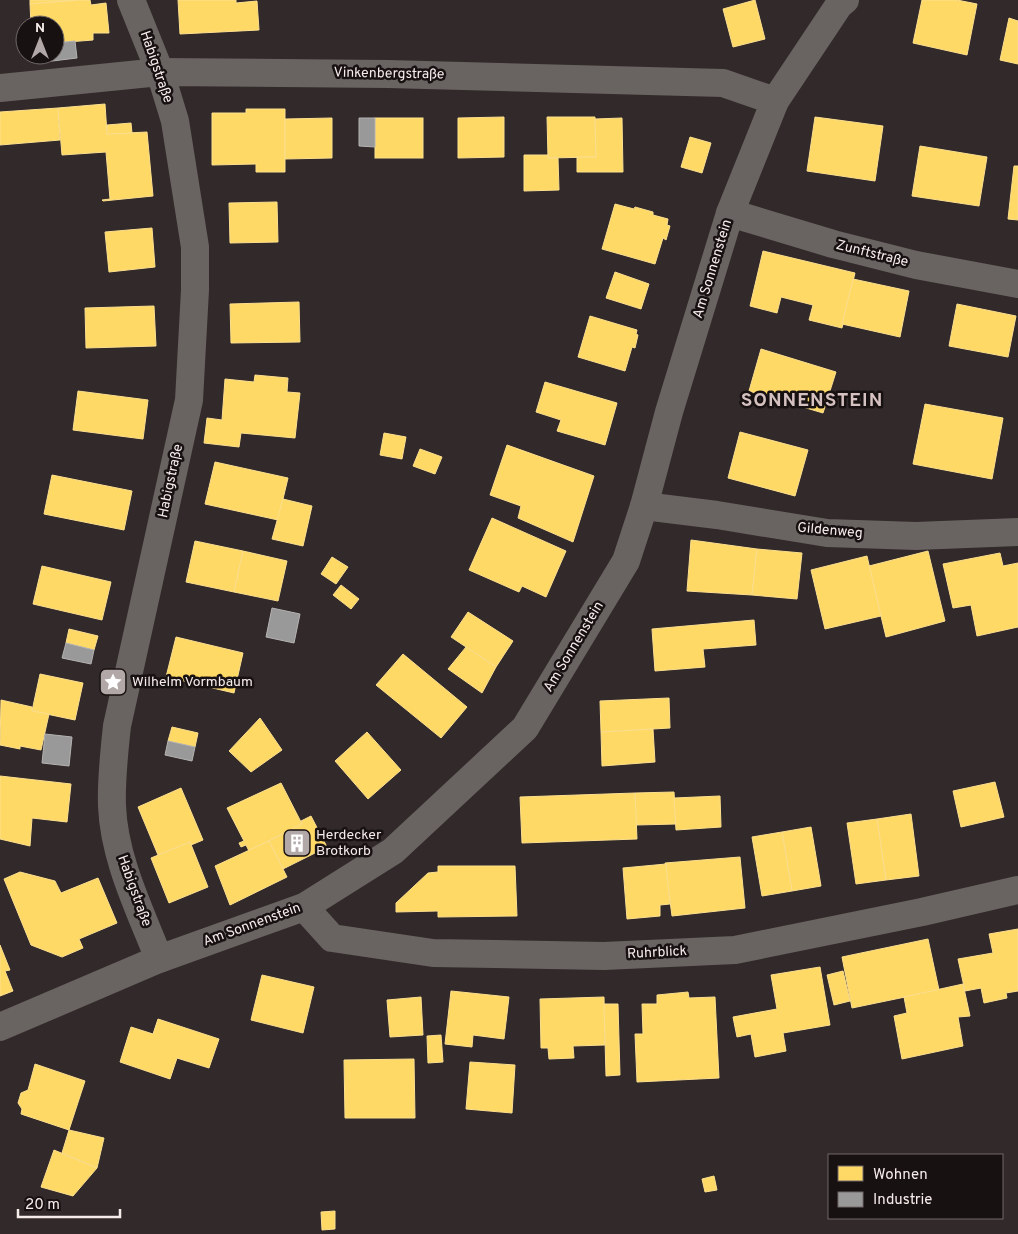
<svg xmlns="http://www.w3.org/2000/svg" width="1018" height="1234" font-family="Overpass,sans-serif">
	<style>
		.homes { fill: #ffd966; stroke: #fcdf8e }
		.industry { fill: #999; stroke: #b5b2b2 }
		.lines { fill: none; stroke-linecap: round; stroke-linejoin: round }
		.minor { stroke: #696362; stroke-width: 28 }
		.labels { text-anchor: middle; dominant-baseline: central; stroke-width: 5; stroke-linejoin: round; paint-order: stroke }
		.street-label { font-size: 14px; fill: #f6eceb; stroke: #181111 }
		.poi-label { font-size: 14px; fill: #f6eceb; stroke: #181111; text-anchor: start }
		.district-label { font-size: 19px; font-weight: bold; letter-spacing: 1px; fill: #d5c1c0; stroke: #181111 }
	</style>
	<rect width="100%" height="100%" fill="#322a2a"/>
	<g class="homes">
		<path d="M30,0H79L30,4Z"/>
		<path d="M79,0H90L91,5L106,3L109,33H93V40L55,43V25H31L30,4Z"/>
		<path d="M178,0H236V3L257,1L259,30L180,34Z"/>
		<path d="M755,0L765,39L733,47L723,9Z"/>
		<path d="M922,0H957L977,4L967,55L913,43Z"/>
		<path d="M1009,18L1018,21V64L1000,60Z"/>
		<path d="M105,104L107,134L147,132L153,196L103,201L102,200L110,199L106,152L62,155L58,108Z"/>
		<path d="M58,108L60,140L0,145V112Z"/>
		<path d="M246,109H285V172H256V164L212,165V113H246Z"/>
		<path d="M504,117V157L458,158V118Z"/>
		<path d="M547,117H595L596,157L548,158Z"/>
		<path d="M815,117L883,126L875,181L807,171Z"/>
		<path d="M332,118V158L285,159V119Z"/>
		<rect x="375" y="118" width="48" height="40"/>
		<path d="M622,118L623,172H577V157H596L595,119Z"/>
		<path d="M131,123L132,133L107,134V125Z"/>
		<path d="M690,137L711,143L702,173L681,167Z"/>
		<path d="M920,146L987,157L979,206L912,196Z"/>
		<path d="M524,155H548V158H558L559,190L524,191Z"/>
		<path d="M1014,166H1018V220L1008,219Z"/>
		<path d="M277,202L278,242L230,243L229,203Z"/>
		<path d="M615,204L634,209L635,207L653,212V215L668,219L667,225L670,226L666,240L663,238L655,264L602,249Z"/>
		<path d="M152,228L155,267L109,272L105,232Z"/>
		<path d="M763,251L855,273L842,328L809,320L813,305L781,297L777,313L750,306Z"/>
		<path d="M615,272L649,284L641,309L606,298Z"/>
		<path d="M853,279L909,291L900,337L842,324Z"/>
		<path d="M299,302L300,342L231,343L230,304Z"/>
		<path d="M957,304L1016,316L1008,357L949,346Z"/>
		<path d="M154,306L156,346L86,348L85,308Z"/>
		<path d="M590,316L637,330L636,334L638,335L635,348L632,347L625,371L578,357Z"/>
		<path d="M761,349L836,372L823,413L749,391Z"/>
		<path d="M255,375L288,378L287,392L300,393L295,438L241,433L239,447L204,443L207,418L222,420L225,379L254,382Z"/>
		<path d="M545,382L617,403L605,445L557,431L561,420L536,412Z"/>
		<path d="M78,391L148,400L143,439L73,430Z"/>
		<path d="M925,404L1003,418L992,479L913,464Z"/>
		<path d="M740,432L808,450L795,496L728,478Z"/>
		<path d="M384,433L406,437L402,459L380,455Z"/>
		<path d="M507,445L594,476L573,542L518,518L521,506L490,495Z"/>
		<path d="M420,449L442,457L435,474L413,466Z"/>
		<path d="M215,462L288,478L278,520L205,504Z"/>
		<path d="M52,475L132,491L124,530L44,514Z"/>
		<path d="M283,499L312,506L303,546L272,539Z"/>
		<path d="M492,518L566,551L546,597L522,586L519,592L469,570Z"/>
		<path d="M691,540L757,549L752,595L687,591Z"/>
		<path d="M195,541L243,551L234,592L186,582Z"/>
		<path d="M757,549L802,553L797,599L752,595Z"/>
		<path d="M243,551L287,561L278,601L234,592Z"/>
		<path d="M928,551L945,621L886,637L869,566Z"/>
		<path d="M1000,553L1003,566L1018,563V627L977,636L971,605L953,608L943,564Z"/>
		<path d="M867,556L881,616L825,629L811,570Z"/>
		<path d="M332,557L348,567L336,584L321,574Z"/>
		<path d="M42,566L111,582L102,620L33,604Z"/>
		<path d="M341,585L359,599L351,609L333,595Z"/>
		<path d="M468,612L513,641L496,667L451,637Z"/>
		<path d="M754,620L756,645L703,649L705,667L655,671L652,629Z"/>
		<path d="M69,629L98,636L94,650L66,643Z"/>
		<path d="M176,637L243,653L234,693L166,677Z"/>
		<path d="M466,647L496,667L482,693L448,669Z"/>
		<path d="M403,654L467,707L441,738L376,685Z"/>
		<path d="M40,674L83,683L75,720L32,711Z"/>
		<path d="M669,698L670,728L601,732L600,701Z"/>
		<path d="M1,700L32,707V711L49,714L41,750L20,746V749L0,745Z"/>
		<path d="M260,718L282,750L251,772L229,751Z"/>
		<path d="M172,727L198,733L195,747L168,741Z"/>
		<path d="M653,729L655,762L602,766L601,732Z"/>
		<path d="M367,732L401,770L368,799L335,761Z"/>
		<path d="M0,776L71,784L67,822L32,818L30,846L0,839Z"/>
		<path d="M995,782L1004,817L961,827L953,791Z"/>
		<path d="M281,783L302,824L249,851L246,845L241,847L239,843L244,841L227,808Z"/>
		<path d="M181,788L203,840L191,845L190,842L158,855L138,807Z"/>
		<path d="M674,792L676,824L636,825L635,793Z"/>
		<path d="M635,793L637,839L522,843L520,797Z"/>
		<path d="M720,796L721,827L676,830L674,798Z"/>
		<path d="M911,814L919,876L886,880L877,819Z"/>
		<path d="M311,816L327,847L283,869L269,841L302,824L301,821Z"/>
		<path d="M877,819L886,880L856,884L847,823Z"/>
		<path d="M811,827L821,886L792,891L782,832Z"/>
		<path d="M782,832L792,891L762,896L752,837Z"/>
		<path d="M269,841L287,877L230,905L215,866Z"/>
		<path d="M190,842L208,887L169,903L151,858Z"/>
		<path d="M740,857L745,908L672,916L665,863Z"/>
		<path d="M666,864L670,904L660,905V916L627,919L623,868Z"/>
		<path d="M438,866H515L517,916L438,917V911L396,912V903L428,873L438,872Z"/>
		<path d="M20,872L55,881L61,893L98,878L117,923L79,939L83,948L62,957L31,945L4,879Z"/>
		<path d="M1018,929V991L1006,993L1007,998L984,1003L981,988L965,991L958,959L993,953L989,934Z"/>
		<path d="M928,939L939,990L852,1008L842,957Z"/>
		<path d="M0,945L10,970L5,971L13,991L0,996Z"/>
		<path d="M820,967L830,1025L783,1033L786,1051L755,1057L751,1034L737,1037L733,1017L777,1009L771,975Z"/>
		<path d="M843,971L850,1001L834,1005L827,975Z"/>
		<path d="M262,975L314,987L303,1033L251,1020Z"/>
		<path d="M963,984L970,1016L958,1017L963,1046L902,1059L894,1016L907,1013L904,997Z"/>
		<path d="M451,991L509,997L504,1039L473,1035L472,1047L445,1044Z"/>
		<path d="M688,992L689,998L715,997L719,1078L637,1082L635,1034H643L642,1004H657V995Z"/>
		<path d="M421,997L423,1035L390,1037L387,1000Z"/>
		<path d="M604,997L605,1045L573,1046L574,1058L549,1059L548,1048H541L540,999Z"/>
		<path d="M604,1004H618L620,1075L606,1076Z"/>
		<path d="M158,1019L219,1039L209,1068L177,1058L170,1079L120,1062L131,1027L153,1034Z"/>
		<path d="M441,1035L443,1062L428,1063L427,1036Z"/>
		<path d="M414,1059L415,1118H345L344,1060Z"/>
		<path d="M470,1062L515,1065L512,1113L466,1109Z"/>
		<path d="M35,1064L85,1081L69,1130L21,1114L22,1109L18,1103L21,1093L28,1090Z"/>
		<path d="M69,1130L104,1138L97,1168L62,1153Z"/>
		<path d="M54,1150L97,1168L73,1196L41,1187Z"/>
		<path d="M714,1176L717,1190L705,1192L702,1179Z"/>
		<path d="M335,1211V1229L322,1230L321,1212Z"/>
	</g>
	<g class="industry">
		<path d="M75,41L77,58L44,62V55H55V43Z"/>
		<path d="M359,118H375V147L359,146Z"/>
		<path d="M272,608L300,614L294,643L266,637Z"/>
		<path d="M66,643L94,650L91,664L62,658Z"/>
		<path d="M45,734L72,737L69,766L42,763Z"/>
		<path d="M168,741L195,747L192,761L165,755Z"/>
	</g>
	<g class="lines">
		<g class="minor">
			<path d="M131,0L160,72L175,121L195,247V290L189,400L117,726C114,753 111,780 112,806C114,859 140,910 159,959"/>
			<path d="M0,88L160,72L388,74L723,83L775,101"/>
			<path d="M730,213L833,244L916,265L1018,284"/>
			<path d="M644,506L717,515L827,533L916,536L1018,532"/>
			<path d="M304,907L332,938L433,953L604,956L735,950L922,912L1018,890"/>
			<path d="M0,1027L159,959L304,907L393,851L525,728L626,561L644,506L669,412L730,213L775,101L839,5L845,0"/>
		</g>
	</g>
	<defs>
		<g id="sight-square" transform="scale(1.4375)"><rect x="-9" y="-9" width="18" height="18" rx="4" fill="#b1a8a7" stroke="#181111"/><path d="M0-6L1.8-2.2L6-1.7L2.9 1.2L3.7 5.4L0 3.3L-3.7 5.4L-2.9 1.2L-6-1.7L-1.8-2.2Z" fill="#fff"/></g>
		<g id="building-square" transform="scale(1.4375)"><rect x="-9" y="-9" width="18" height="18" rx="4" fill="#b1a8a7" stroke="#181111"/><path d="M-4-6H4V6H1V3H-1V6H-4ZM-2.5-4.3h1.7v1.8h-1.7ZM.8-4.3h1.7v1.8H.8ZM-2.5-1h1.7V.8h-1.7ZM.8-1h1.7V.8H.8Z" fill="#fff"/></g>
	</defs>
	<g fill-rule="evenodd">
		<use href="#sight-square" x="113" y="682"/>
		<use href="#building-square" x="297" y="843"/>
	</g>
	<g class="labels">
		<g class="street-label">
			<text transform="translate(156 67) rotate(71)">Habigstraße</text>
			<text transform="translate(389 74) rotate(1)">Vinkenbergstraße</text>
			<text transform="translate(872 254) rotate(14)">Zunftstraße</text>
			<text transform="translate(713 269) rotate(-73)">Am Sonnenstein</text>
			<text transform="translate(171 481) rotate(-78)">Habigstraße</text>
			<text transform="translate(830 531) rotate(5)">Gildenweg</text>
			<text transform="translate(574 647) rotate(-59)">Am Sonnenstein</text>
			<text transform="translate(134 891) rotate(70)">Habigstraße</text>
			<text transform="translate(252 925) rotate(-20)">Am Sonnenstein</text>
			<text transform="translate(657 953) rotate(-3)">Ruhrblick</text>
		</g>
		<g class="poi-label">
			<text x="132" y="682">Wilhelm Vormbaum</text>
			<text x="316" y="835">Herdecker<tspan x="316" dy="16">Brotkorb</tspan></text>
		</g>
		<g class="district-label">
			<text x="812" y="401">SONNENSTEIN</text>
		</g>
	</g>
	<rect x="828" y="1154" width="175" height="65" fill="#181111" stroke="#716968"/>
	<rect x="838" y="1166" width="25" height="15" fill="#ffd966" stroke="#716968"/>
	<text x="873" y="1179" font-size="15" fill="#f6eceb">Wohnen</text>
	<rect x="838" y="1192" width="25" height="15" fill="#999999" stroke="#716968"/>
	<text x="873" y="1204" font-size="15" fill="#f6eceb">Industrie</text>
	<g transform="translate(40 40)"><circle r="24" fill="#181111" stroke="#716968"/>
	<path d="M0-4L9 19L0 12L-9 19Z" fill="#b1a8a7"/>
	<text y="-8" font-size="14" font-weight="bold" text-anchor="middle" fill="#f6eceb">N</text>
	</g>
	<path d="M18 1209v8h102v-8" fill="none" stroke="#f6eceb" stroke-width="2.5"/>
	<text x="25" y="1209" font-size="15" fill="#f6eceb" stroke="#181111" stroke-width="4" paint-order="stroke">20 m</text>
</svg>
